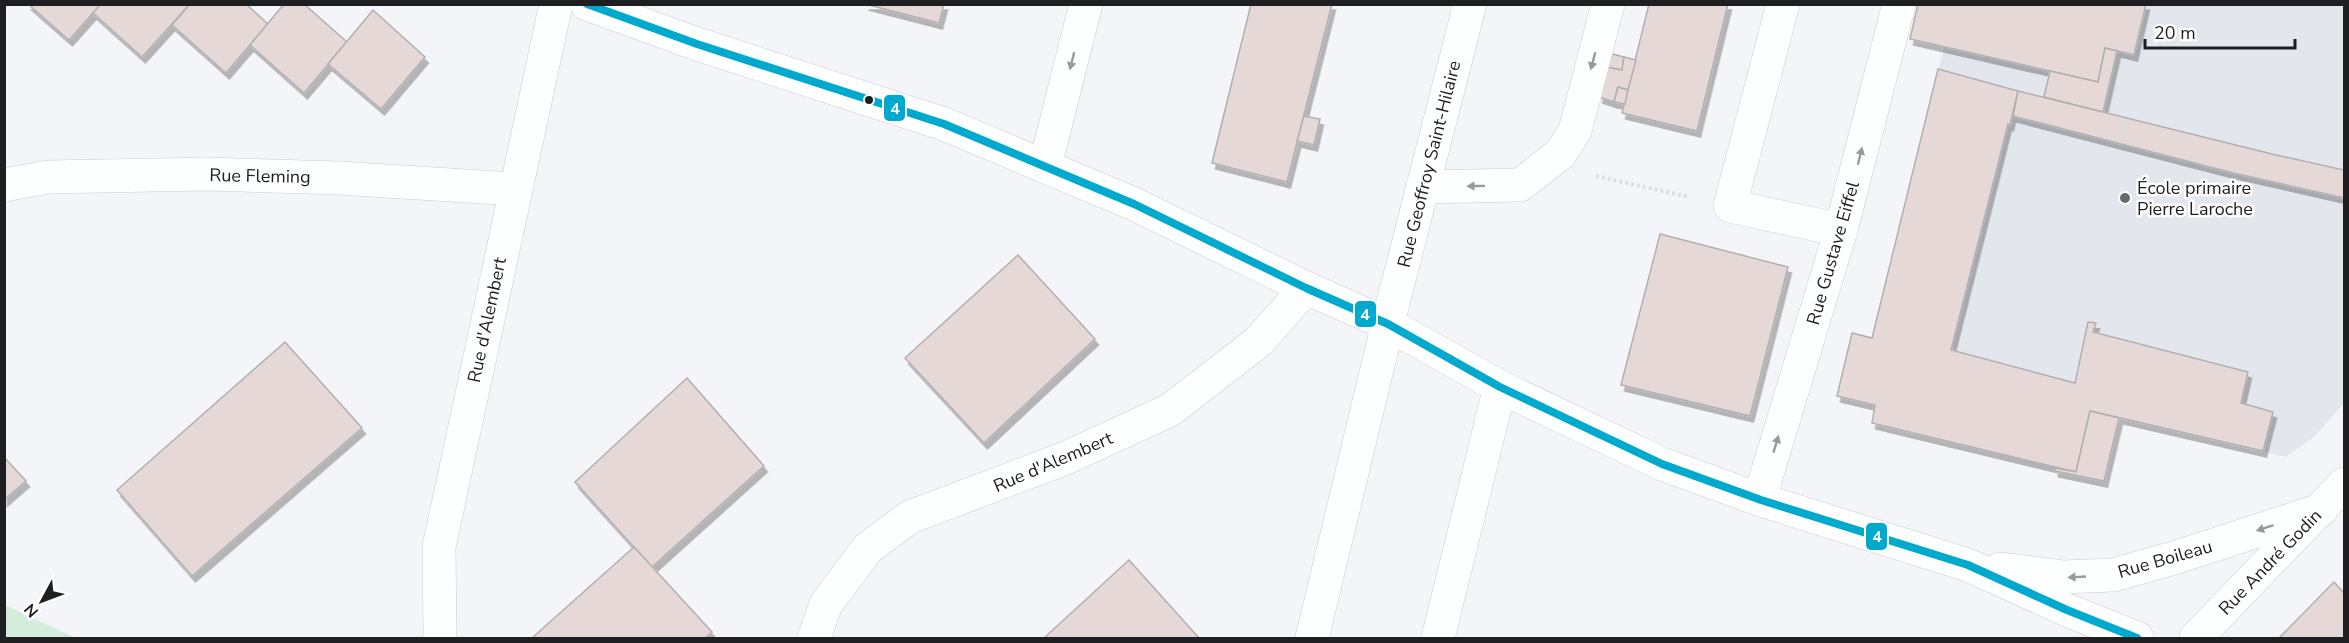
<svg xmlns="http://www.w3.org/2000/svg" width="2349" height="643" font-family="'Nunito Sans',sans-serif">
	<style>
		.built { fill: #e3e6ed }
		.green { fill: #d3ecdc }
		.building { fill: #e5d8d7; stroke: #b1b0b1; stroke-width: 1.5; filter: url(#shadow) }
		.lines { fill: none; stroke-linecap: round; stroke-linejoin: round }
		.minor-casing { stroke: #cbccce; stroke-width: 34 }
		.path { stroke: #dedede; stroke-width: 4; stroke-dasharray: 3 3; stroke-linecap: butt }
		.minor { stroke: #fdfefe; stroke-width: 33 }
		.bus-1-casing { stroke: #fff; stroke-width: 12 }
		.bus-1 { stroke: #00a9ce; stroke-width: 8 }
		.oneway { fill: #999a9b }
		.bus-dot { fill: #1f1f21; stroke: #fff; stroke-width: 2 }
		.poi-dot { fill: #6a6a6c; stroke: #fff; stroke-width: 2 }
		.labels { text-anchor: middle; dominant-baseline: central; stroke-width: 5; stroke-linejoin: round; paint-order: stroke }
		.street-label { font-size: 18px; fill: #1f1f21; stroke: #fff }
		.poi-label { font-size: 18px; fill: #1f1f21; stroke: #fff; text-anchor: start }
		.line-badge { stroke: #fff; stroke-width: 2 }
		.badge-label { font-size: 16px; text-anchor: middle; font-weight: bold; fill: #fff }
	</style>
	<defs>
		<filter id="shadow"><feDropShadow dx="3.5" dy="6" stdDeviation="0" flood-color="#0004"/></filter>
	</defs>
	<rect width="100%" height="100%" fill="#f4f5f8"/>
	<path class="built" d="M1918,5H2344V403L2315,436L2286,457L2119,418L2104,481L1872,423L1875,405L1837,396L1852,333L1872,337L1944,48L1910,39Z"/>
	<path class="green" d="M5,605L76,638H5Z"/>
	<g class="building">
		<path d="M28,4H101L69,40Z"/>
		<path d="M101,4H190L142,57L93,13Z"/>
		<path d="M190,4H246L268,24L226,73L172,25Z"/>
		<path d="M284,4H304L347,42L304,93L250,45Z"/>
		<path d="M865,4H944L939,23Z"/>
		<path d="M1251,4H1332L1287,182L1212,163Z"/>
		<path d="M1649,4H1728L1697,131L1622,113Z"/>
		<path d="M1918,4H2146L2134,55L2105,48L2098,82L1910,39Z"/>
		<path d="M373,10L425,57L381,109L328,64Z"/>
		<path d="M2105,48L2117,51L2103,112L2044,97L2050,71L2098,82Z"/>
		<path d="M1609,53L1624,57L1622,70L1606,67Z"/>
		<path d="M1624,57L1636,60L1628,90L1618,87L1614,102L1599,97L1606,67L1622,70Z"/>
		<path d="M1938,69L2018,91L2010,125L2008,124L1951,350L2075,383L2088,322L2096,323L2093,332L2248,372L2241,403L2273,412L2263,451L2090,411L2076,472L1872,423L1875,405L1837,396L1852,333L1872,338Z"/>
		<path d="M1618,87L1628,90L1625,104L1614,102Z"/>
		<path d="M2018,91L2276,155L2344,170V198L2229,172L2013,116Z"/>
		<path d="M1304,116L1320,119L1314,145L1297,141Z"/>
		<path d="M1660,234L1788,267L1750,416L1621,385Z"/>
		<path d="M1018,255L1095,339L984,443L905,358Z"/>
		<path d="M285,342L362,428L192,576L117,490Z"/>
		<path d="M687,378L764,466L652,567L575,482Z"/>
		<path d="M2090,411L2119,418L2104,481L2055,471V468L2076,472Z"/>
		<path d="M4,457L26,481L4,500Z"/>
		<path d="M634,547L712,632L705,638H532Z"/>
		<path d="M1129,560L1199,638H1044Z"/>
		<path d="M2334,582L2344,593V638H2279Z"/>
	</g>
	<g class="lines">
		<g class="minor-casing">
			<g id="minor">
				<path d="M587,4L697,44L944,124L1134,204L1306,288L1388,324L1500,387L1662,464L1761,500L1968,565L2067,610L2137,638"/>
				<path d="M1783,4L1730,206L1841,230"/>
				<path d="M1045,166L1086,4"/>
				<path d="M4,185L48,177L207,174L339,178L515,189"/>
				<path d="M1422,187L1520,185L1560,154L1575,131L1608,4"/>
				<path d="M1761,500L1764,484L1841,230L1899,4"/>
				<path d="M2000,569L2064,577L2113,575L2174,558L2321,510"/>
				<path d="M440,638L439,547L556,4"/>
				<path d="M814,638L826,604L868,548L910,517L1066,458L1170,410L1258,342L1306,288"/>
				<path d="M1312,638L1393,303L1470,4"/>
				<path d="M1438,638L1500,387"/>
				<path d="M2196,638L2344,484"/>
			</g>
		</g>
		<path class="path" d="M1596,176L1689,197"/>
		<use href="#minor" class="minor"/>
		<g class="bus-1-casing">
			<path id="bus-1" d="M587,4L697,44L944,124L1134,204L1306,288L1388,324L1500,387L1662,464L1761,500L1968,565L2067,610L2137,638"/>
		</g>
		<use href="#bus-1" class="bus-1"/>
	</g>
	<defs><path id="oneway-solid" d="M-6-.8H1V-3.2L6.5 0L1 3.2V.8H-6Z" transform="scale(1.5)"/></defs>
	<g class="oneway">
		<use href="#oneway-solid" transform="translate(1072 61) rotate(104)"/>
		<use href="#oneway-solid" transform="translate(1593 61) rotate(105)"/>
		<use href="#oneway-solid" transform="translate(1860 156) rotate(-76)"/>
		<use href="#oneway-solid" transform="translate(1476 186) rotate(179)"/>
		<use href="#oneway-solid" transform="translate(1776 444) rotate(-73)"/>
		<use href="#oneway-solid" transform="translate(2265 528) rotate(162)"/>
		<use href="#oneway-solid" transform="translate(2077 577) rotate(177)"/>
	</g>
	<circle class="bus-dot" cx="869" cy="100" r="5"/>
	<circle class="poi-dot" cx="2125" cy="198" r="6"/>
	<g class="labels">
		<g class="street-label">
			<text transform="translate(1429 164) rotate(-76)">Rue Geoffroy Saint-Hilaire</text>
			<text transform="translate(260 176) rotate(1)">Rue Fleming</text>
			<text transform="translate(1833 253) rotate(-74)">Rue Gustave Eiffel</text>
			<text transform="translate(487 320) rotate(-78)">Rue d'Alembert</text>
			<text transform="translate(1053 462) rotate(-23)">Rue d'Alembert</text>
			<text transform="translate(2165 559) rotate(-16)">Rue Boileau</text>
			<text transform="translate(2270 562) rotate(-46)">Rue André Godin</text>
		</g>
		<g class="poi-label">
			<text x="2137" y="188">École primaire<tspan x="2137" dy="21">Pierre Laroche</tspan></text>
		</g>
	</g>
	<g class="line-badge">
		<rect x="883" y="94" width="23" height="28" rx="6" fill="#00a9ce"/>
		<rect x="1354" y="300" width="23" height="28" rx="6" fill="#00a9ce"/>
		<rect x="1865" y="522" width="23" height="29" rx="6" fill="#00a9ce"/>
	</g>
	<g class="badge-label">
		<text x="895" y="114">4</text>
		<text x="1365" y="320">4</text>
		<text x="1877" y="542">4</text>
	</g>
	<rect width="2349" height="643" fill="none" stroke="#1f1f21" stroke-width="12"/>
	<g transform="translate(42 601) rotate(229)" stroke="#ffffff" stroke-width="4.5" paint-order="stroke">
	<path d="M0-4.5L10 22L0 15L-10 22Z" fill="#1f1f21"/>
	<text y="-9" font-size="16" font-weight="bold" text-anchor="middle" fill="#1f1f21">N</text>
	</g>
	<path d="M2145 39v9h150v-9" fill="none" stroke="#1f1f21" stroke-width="3"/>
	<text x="2154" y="39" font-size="18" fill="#1f1f21" stroke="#ffffff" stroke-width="4.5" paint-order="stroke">20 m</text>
</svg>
